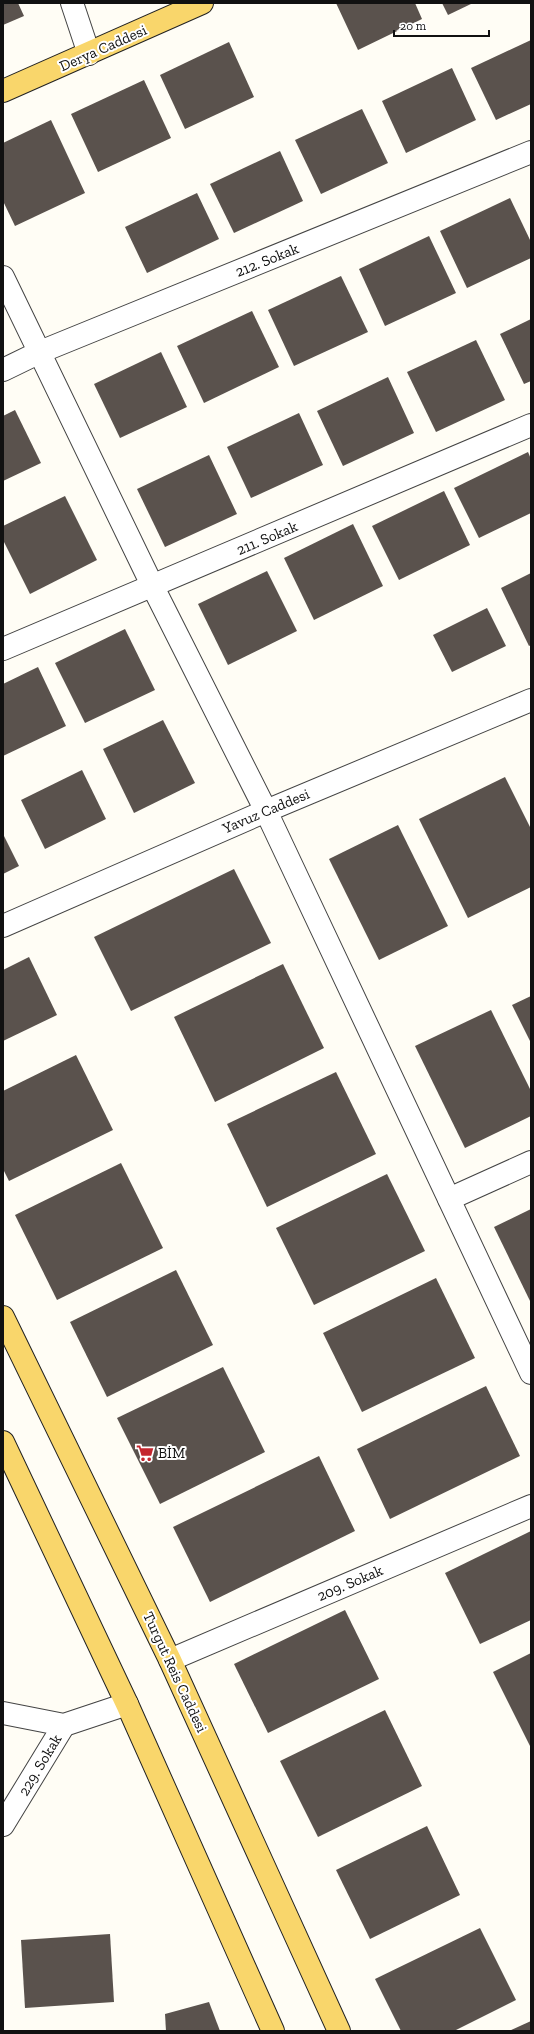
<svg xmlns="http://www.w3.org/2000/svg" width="534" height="2034" font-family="'Zilla Slab',serif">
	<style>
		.building { fill: #5a524d }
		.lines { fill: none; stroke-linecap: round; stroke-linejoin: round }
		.minor-casing { stroke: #444; stroke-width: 24 }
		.major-casing { stroke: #222; stroke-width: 24 }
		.minor { stroke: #fff; stroke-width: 22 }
		.major { stroke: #f9d66b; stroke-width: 22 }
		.labels { text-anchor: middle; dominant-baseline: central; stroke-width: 4; stroke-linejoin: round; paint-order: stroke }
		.street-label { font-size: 15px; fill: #111; stroke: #fff }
		.poi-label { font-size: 15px; fill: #111; stroke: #fff; text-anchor: start }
	</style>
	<rect width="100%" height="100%" fill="#fffdf5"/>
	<g class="building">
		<path d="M3,3H18L24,16L3,25Z"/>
		<path d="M336,3H415L422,19L358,50Z"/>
		<path d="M442,3H473L448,15Z"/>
		<path d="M531,40V104L496,120L471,68Z"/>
		<path d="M229,42L254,97L185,129L160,75Z"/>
		<path d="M452,68L476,120L406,153L382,101Z"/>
		<path d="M144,80L171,138L98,172L71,114Z"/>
		<path d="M362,109L388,163L321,194L295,140Z"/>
		<path d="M51,120L85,193L15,226L3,201V143Z"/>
		<path d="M280,151L303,201L234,233L210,184Z"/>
		<path d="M197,193L219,239L147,273L125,227Z"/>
		<path d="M510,198L531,242V258L467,288L440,231Z"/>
		<path d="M429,236L456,293L385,326L359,269Z"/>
		<path d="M341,276L368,332L294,366L268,310Z"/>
		<path d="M252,311L279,367L204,403L177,346Z"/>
		<path d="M531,319V381L524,384L500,334Z"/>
		<path d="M476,340L505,400L436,432L407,372Z"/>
		<path d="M161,352L187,407L120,438L94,384Z"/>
		<path d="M388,377L414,433L343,466L317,411Z"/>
		<path d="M15,410L41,463L3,481V416Z"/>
		<path d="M299,413L323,465L251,498L227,447Z"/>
		<path d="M528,452L531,459V513L479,538L454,488Z"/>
		<path d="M209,455L237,514L165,547L137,489Z"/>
		<path d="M444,491L470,545L399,580L372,526Z"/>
		<path d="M65,496L97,560L30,594L3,540V526Z"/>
		<path d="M353,524L383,586L314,620L284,558Z"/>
		<path d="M267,571L297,631L228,665L198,604Z"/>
		<path d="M531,573V645L529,646L501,588Z"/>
		<path d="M487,608L506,646L452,672L433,635Z"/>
		<path d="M125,629L155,690L85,723L55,663Z"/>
		<path d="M38,667L66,726L3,756V684Z"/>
		<path d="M163,720L195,783L134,813L103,749Z"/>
		<path d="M82,770L106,819L45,849L21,800Z"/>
		<path d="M505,777L531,829V887L468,918L419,819Z"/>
		<path d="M398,825L448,926L379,960L329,859Z"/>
		<path d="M3,834L19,866L3,874Z"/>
		<path d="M234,869L271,943L131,1011L94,937Z"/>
		<path d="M29,957L57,1015L3,1041V970Z"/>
		<path d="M283,964L324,1048L215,1102L174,1017Z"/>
		<path d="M531,996V1043L512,1005Z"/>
		<path d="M491,1010L531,1091V1116L465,1148L415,1046Z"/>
		<path d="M76,1055L113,1130L9,1181L3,1169V1091Z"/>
		<path d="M336,1072L376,1154L267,1207L227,1124Z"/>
		<path d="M121,1163L163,1248L57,1300L15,1215Z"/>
		<path d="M387,1174L425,1251L314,1305L276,1228Z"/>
		<path d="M531,1209V1303L494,1227Z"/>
		<path d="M176,1270L213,1345L107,1397L70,1322Z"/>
		<path d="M436,1278L475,1358L362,1412L323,1333Z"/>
		<path d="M223,1367L265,1452L160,1504L117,1418Z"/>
		<path d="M486,1386L520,1456L390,1519L357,1449Z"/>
		<path d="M319,1456L355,1531L210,1602L173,1527Z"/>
		<path d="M531,1531V1620L480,1644L445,1573Z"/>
		<path d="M345,1610L379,1679L268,1733L234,1664Z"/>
		<path d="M531,1653V1748L493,1672Z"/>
		<path d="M385,1710L422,1786L318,1837L280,1761Z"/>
		<path d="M427,1826L460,1895L370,1939L336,1870Z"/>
		<path d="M480,1928L516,2000L454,2031H401L375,1979Z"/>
		<path d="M110,1934L114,2002L25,2008L21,1940Z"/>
		<path d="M209,2002L220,2031H166L165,2014Z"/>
		<path d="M531,2021V2031H509Z"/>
	</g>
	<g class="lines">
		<g class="minor-casing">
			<g id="minor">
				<path d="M72,3L89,54"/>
				<path d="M3,277L153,587L266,811L531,1373"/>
				<path d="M3,370L40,352L531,152"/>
				<path d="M3,649L531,425"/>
				<path d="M3,926L266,811L531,700"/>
				<path d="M449,1199L531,1162"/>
				<path d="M170,1660L531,1506"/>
				<path d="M3,1713L64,1725L127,1704"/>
				<path d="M3,1825L64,1725"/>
			</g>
		</g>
		<g class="major-casing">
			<g id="major">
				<path d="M3,91L202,3"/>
				<path d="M3,1317L170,1660L339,2031"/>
				<path d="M3,1442L127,1704L273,2031"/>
			</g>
		</g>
		<use href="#minor" class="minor"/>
		<use href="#major" class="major"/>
	</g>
	<defs>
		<g id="supermarket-bare" transform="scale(1.38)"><path d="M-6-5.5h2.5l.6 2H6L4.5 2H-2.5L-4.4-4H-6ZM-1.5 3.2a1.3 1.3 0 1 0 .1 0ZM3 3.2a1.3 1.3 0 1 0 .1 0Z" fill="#c4262e" stroke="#fff" stroke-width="2.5" paint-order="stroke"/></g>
	</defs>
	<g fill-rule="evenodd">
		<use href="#supermarket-bare" x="145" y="1453"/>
	</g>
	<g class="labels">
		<g class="street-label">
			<text transform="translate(103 48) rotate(-24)">Derya Caddesi</text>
			<text transform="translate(267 260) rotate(-22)">212. Sokak</text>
			<text transform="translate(267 538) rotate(-23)">211. Sokak</text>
			<text transform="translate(266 811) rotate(-23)">Yavuz Caddesi</text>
			<text transform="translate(350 1583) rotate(-23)">209. Sokak</text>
			<text transform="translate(175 1672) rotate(65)">Turgut Reis Caddesi</text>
			<text transform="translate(40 1765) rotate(-59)">229. Sokak</text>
		</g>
		<g class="poi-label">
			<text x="158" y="1453">BİM</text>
		</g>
	</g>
	<rect width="534" height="2034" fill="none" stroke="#111111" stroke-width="8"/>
	<path d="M394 30v6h95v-6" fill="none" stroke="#111111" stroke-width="2"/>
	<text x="400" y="30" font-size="12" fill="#111111" stroke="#ffffff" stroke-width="3" paint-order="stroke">20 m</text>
</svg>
